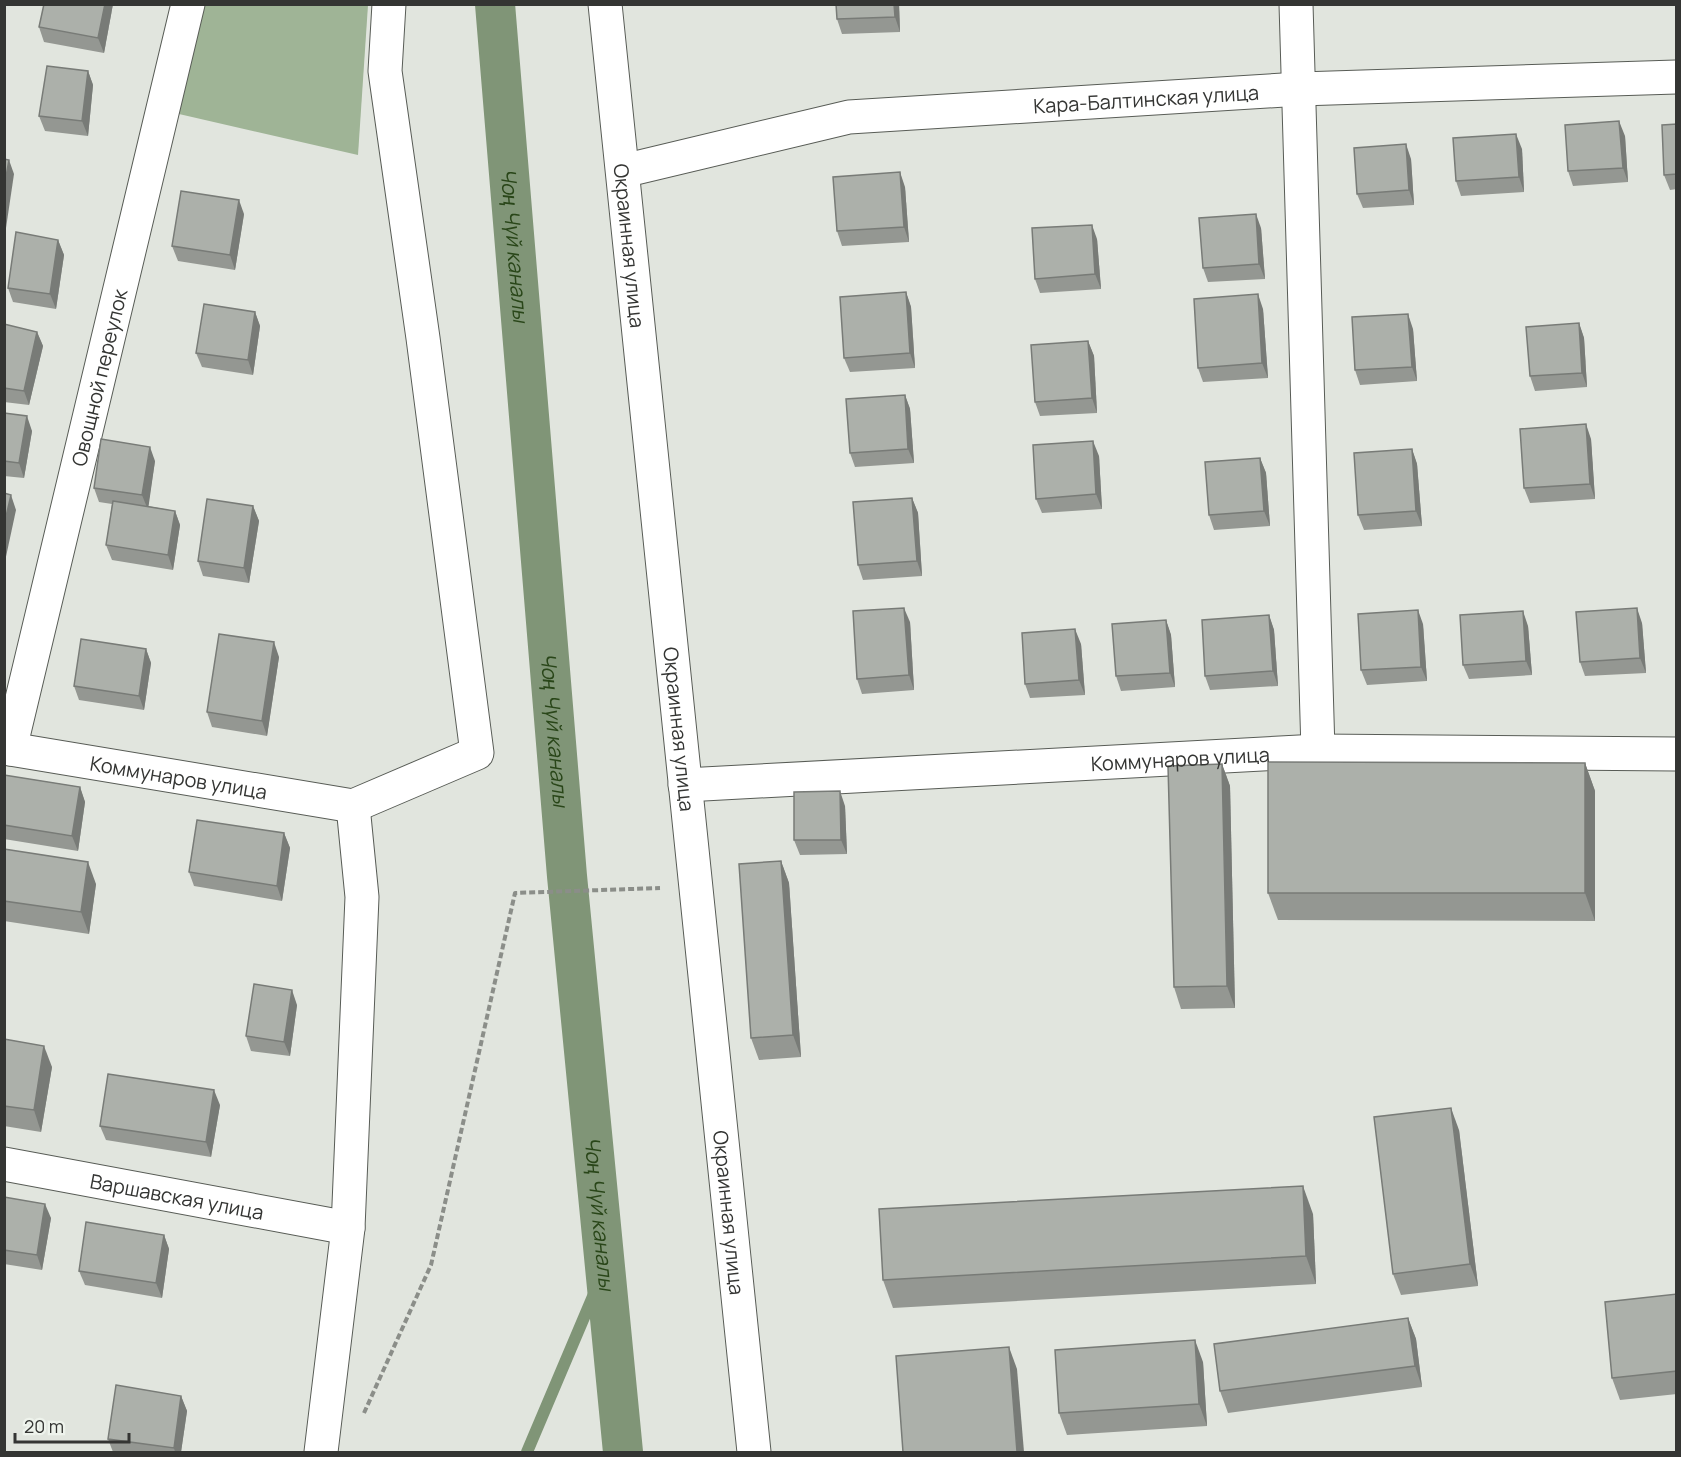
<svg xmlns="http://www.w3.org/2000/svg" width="1681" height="1457" font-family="Manrope,sans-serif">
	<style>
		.forest { fill: #9fb496 }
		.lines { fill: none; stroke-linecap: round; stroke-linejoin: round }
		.stream { stroke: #809577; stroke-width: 12 }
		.canal { stroke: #809577; stroke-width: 40 }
		.street-casing { stroke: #585c56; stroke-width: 35 }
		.secondary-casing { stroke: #585c56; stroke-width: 35 }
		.path { stroke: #8b8e89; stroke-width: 4; stroke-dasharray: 6 3; stroke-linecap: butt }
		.street { stroke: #fff; stroke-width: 33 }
		.secondary { stroke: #fff; stroke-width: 33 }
		.wall { fill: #949792 }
		.shaded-wall { fill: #787b77 }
		.building { fill: #acb0aa; stroke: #787b77; stroke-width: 1.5 }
		.labels { text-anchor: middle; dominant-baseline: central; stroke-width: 4.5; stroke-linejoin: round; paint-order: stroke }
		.street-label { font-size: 20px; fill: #343533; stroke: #eef3ec }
		.water-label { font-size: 21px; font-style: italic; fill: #294619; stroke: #eef3ec }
	</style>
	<rect width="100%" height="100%" fill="#e1e5de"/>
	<path class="forest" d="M205,5H368L358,155L179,114Z"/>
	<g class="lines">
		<path class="stream" d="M527,1452L605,1268"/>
		<path class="canal" id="s1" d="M495,4L567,876L623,1452"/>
		<g class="street-casing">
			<g id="street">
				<path d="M1296,4L1318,751"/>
				<path id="s2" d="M623,171L849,117L1300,89L1676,77"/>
				<path id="s3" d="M4,748L353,806"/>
				<path id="s4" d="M10,749L188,4"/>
				<path id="s5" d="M685,785L1318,751L1676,754"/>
				<path d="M353,806L477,753L423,338L385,71L389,4"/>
				<path id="s6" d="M4,1164L348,1228"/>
				<path d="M321,1452L348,1228L362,897L353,806"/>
			</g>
		</g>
		<g class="secondary-casing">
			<g id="secondary">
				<path id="s7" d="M605,4L754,1452"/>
			</g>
		</g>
		<path class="path" d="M364,1413L431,1265L515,893L660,888"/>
		<use href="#street" class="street"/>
		<use href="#secondary" class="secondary"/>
	</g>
	<g class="wall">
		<path d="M44,4H113L104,53L44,42L39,27Z"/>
		<path d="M899,4L900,32L842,34L837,19Z"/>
		<path d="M88,71L93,85L88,136L45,131L39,116Z"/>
		<path d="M1677,124V189L1670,190L1664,175Z"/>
		<path d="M1625,136L1628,182L1573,186L1568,171Z"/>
		<path d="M1522,149L1524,192L1461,196L1456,181Z"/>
		<path d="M1411,159L1414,205L1363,208L1357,194Z"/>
		<path d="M905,187L909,242L842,246L837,231Z"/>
		<path d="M244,214L235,270L178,261L172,246Z"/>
		<path d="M1261,228L1265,279L1208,282L1203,268Z"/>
		<path d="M1097,239L1101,289L1040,293L1035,279Z"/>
		<path d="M58,240L64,255L56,309L13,302L8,288Z"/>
		<path d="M906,292L911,307L915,368L850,372L844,358Z"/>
		<path d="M1263,309L1268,378L1203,382L1198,368Z"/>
		<path d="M255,312L260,326L253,375L202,367L196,353Z"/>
		<path d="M1579,323L1584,338L1587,387L1535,391L1530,376Z"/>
		<path d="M4,324L37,332L43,346L29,405L4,402Z"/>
		<path d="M1413,329L1417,381L1360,385L1355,370Z"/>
		<path d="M1088,341L1094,356L1097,413L1040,416L1035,402Z"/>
		<path d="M905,395L910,409L914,463L855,467L850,453Z"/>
		<path d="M4,413L32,431L24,478L4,476Z"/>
		<path d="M1591,439L1595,499L1530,503L1524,488Z"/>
		<path d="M1412,449L1417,464L1422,526L1364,530L1358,515Z"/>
		<path d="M1099,456L1102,509L1042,513L1036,499Z"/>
		<path d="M1260,458L1266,473L1270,526L1214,530L1209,515Z"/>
		<path d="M155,461L148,506L175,511L180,525L173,570L112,560L106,545L112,504L99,502L94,488Z"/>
		<path d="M912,498L918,513L922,576L863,580L858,565Z"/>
		<path d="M253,506L259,521L249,583L203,576L198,561Z"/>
		<path d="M1269,615L1274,630L1278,686L1210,690L1205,676Z"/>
		<path d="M1166,620L1171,635L1175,687L1121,691L1116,676Z"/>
		<path d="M910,622L914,690L862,694L857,679Z"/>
		<path d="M1642,623L1646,673L1585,676L1580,662Z"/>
		<path d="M1423,624L1427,681L1367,685L1361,670Z"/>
		<path d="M1528,626L1532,675L1469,679L1463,665Z"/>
		<path d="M1081,644L1085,695L1030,698L1025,684Z"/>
		<path d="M146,649L151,663L144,710L79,700L74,686Z"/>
		<path d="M279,657L267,736L212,727L207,712Z"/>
		<path d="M1585,763L1595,791V921L1278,920L1268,893Z"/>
		<path d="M1222,764L1230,786L1235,1008L1181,1009L1174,987Z"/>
		<path d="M4,775L80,787L85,802L78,851L4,839Z"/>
		<path d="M845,806L847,854L800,855L794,840Z"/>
		<path d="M284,833L290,848L282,901L194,886L189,872Z"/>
		<path d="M4,849L96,884L89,934L4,921Z"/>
		<path d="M781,861L789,883L801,1057L759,1060L751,1038Z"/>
		<path d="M297,1005L290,1056L251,1051L246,1036Z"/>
		<path d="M4,1039L52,1067L41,1132L4,1126Z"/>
		<path d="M220,1105L211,1157L106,1140L100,1126Z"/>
		<path d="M1459,1130L1478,1286L1401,1295L1393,1274Z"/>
		<path d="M4,1197L51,1218L42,1270L4,1264Z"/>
		<path d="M1313,1214L1316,1284L893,1308L883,1280Z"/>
		<path d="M164,1235L169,1249L162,1298L85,1285L79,1271Z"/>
		<path d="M1677,1294V1394L1620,1400L1612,1378Z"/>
		<path d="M1408,1318L1416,1339L1422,1387L1228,1413L1220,1391Z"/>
		<path d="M1203,1362L1207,1426L1067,1435L1059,1413Z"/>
		<path d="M181,1396L187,1411L181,1452H113L108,1439Z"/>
	</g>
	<g class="shaded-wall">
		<path d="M105,4H113L104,53L98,38Z"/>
		<path d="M894,4H899L900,32L895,17Z"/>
		<path d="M88,71L93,85L88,136L82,121Z"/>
		<path d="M1619,121L1625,136L1628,182L1623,168Z"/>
		<path d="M1516,134L1522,149L1524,192L1519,177Z"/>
		<path d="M1406,144L1411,159L1414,205L1409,190Z"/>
		<path d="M9,160L14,174L6,228L4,223V188Z"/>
		<path d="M900,172L905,187L909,242L904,227Z"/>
		<path d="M239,200L244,214L235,270L230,255Z"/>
		<path d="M1256,214L1261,228L1265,279L1259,264Z"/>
		<path d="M1092,225L1097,239L1101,289L1095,274Z"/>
		<path d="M58,240L64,255L56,309L50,294Z"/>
		<path d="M906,292L911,307L915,368L910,353Z"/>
		<path d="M1258,294L1263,309L1268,378L1262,363Z"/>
		<path d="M255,312L260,326L253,375L248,360Z"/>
		<path d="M1408,314L1413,329L1417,381L1412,367Z"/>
		<path d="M1579,323L1584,338L1587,387L1582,373Z"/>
		<path d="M37,332L43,346L29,405L24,391Z"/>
		<path d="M1088,341L1094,356L1097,413L1092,398Z"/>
		<path d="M905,395L910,409L914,463L908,449Z"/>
		<path d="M27,416L32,431L24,478L19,463Z"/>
		<path d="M1586,424L1591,439L1595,499L1590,484Z"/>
		<path d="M1093,441L1099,456L1102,509L1096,494Z"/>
		<path d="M150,447L155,461L148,510L142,495Z"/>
		<path d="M1412,449L1417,464L1422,526L1416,511Z"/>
		<path d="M1260,458L1266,473L1270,526L1264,511Z"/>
		<path d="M11,495L16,510L4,566V525Z"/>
		<path d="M912,498L918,513L922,576L917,561Z"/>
		<path d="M253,506L259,521L249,583L244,568Z"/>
		<path d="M175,511L180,525L173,570L168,555Z"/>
		<path d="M904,608L910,622L914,690L909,675Z"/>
		<path d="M1637,608L1642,623L1646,673L1640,658Z"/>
		<path d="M1418,610L1423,624L1427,681L1421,667Z"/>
		<path d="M1523,611L1528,626L1532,675L1526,661Z"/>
		<path d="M1269,615L1274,630L1278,686L1273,671Z"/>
		<path d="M1166,620L1171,635L1175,687L1170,673Z"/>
		<path d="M1075,629L1081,644L1085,695L1079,680Z"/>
		<path d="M274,642L279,657L267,736L262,721Z"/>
		<path d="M146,649L151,663L144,710L139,696Z"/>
		<path d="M1585,763L1595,791V921L1585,893Z"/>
		<path d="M1222,764L1230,786L1235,1008L1227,986Z"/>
		<path d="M80,787L85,802L78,851L72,836Z"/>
		<path d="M840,791L845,806L847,854L841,840Z"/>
		<path d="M284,833L290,848L282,901L277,886Z"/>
		<path d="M781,861L789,883L801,1057L793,1035Z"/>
		<path d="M88,862L96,884L89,934L81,912Z"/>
		<path d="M292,990L297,1005L290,1056L284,1042Z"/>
		<path d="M44,1046L52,1067L41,1132L34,1110Z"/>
		<path d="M214,1090L220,1105L211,1157L206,1142Z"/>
		<path d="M1451,1108L1459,1130L1478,1286L1470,1264Z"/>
		<path d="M1303,1186L1313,1214L1316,1284L1306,1256Z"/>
		<path d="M45,1204L51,1218L42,1270L37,1255Z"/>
		<path d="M164,1235L169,1249L162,1298L156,1283Z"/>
		<path d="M1408,1318L1416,1339L1422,1387L1415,1366Z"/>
		<path d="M1195,1340L1203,1362L1207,1426L1199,1404Z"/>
		<path d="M1009,1347L1017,1369L1024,1452H1017Z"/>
		<path d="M181,1396L187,1411L181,1452H175L174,1448Z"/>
	</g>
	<g class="building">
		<path d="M44,4H105L98,38L39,27Z"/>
		<path d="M836,4H894L895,17L837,19Z"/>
		<path d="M47,66L88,71L82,121L39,116Z"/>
		<path d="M1619,121L1623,168L1568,171L1565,125Z"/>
		<path d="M1677,124V174L1664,175L1662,125Z"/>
		<path d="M1516,134L1519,177L1456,181L1453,138Z"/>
		<path d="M1406,144L1409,190L1357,194L1354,148Z"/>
		<path d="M4,159L9,160L4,188Z"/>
		<path d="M900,172L904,227L837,231L833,177Z"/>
		<path d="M181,191L239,200L230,255L172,246Z"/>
		<path d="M1256,214L1259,264L1203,268L1199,218Z"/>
		<path d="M1092,225L1095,274L1035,279L1032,228Z"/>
		<path d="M16,232L58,240L50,294L8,288Z"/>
		<path d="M906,292L910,353L844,358L840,297Z"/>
		<path d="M1258,294L1262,363L1198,368L1194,299Z"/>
		<path d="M204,304L255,312L248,360L196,353Z"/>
		<path d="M1408,314L1412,367L1355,370L1352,317Z"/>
		<path d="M1579,323L1582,373L1530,376L1526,327Z"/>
		<path d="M4,324L37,332L24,391L4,388Z"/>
		<path d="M1088,341L1092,398L1035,402L1031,345Z"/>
		<path d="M905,395L908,449L850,453L846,399Z"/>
		<path d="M4,413L27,416L19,463L4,461Z"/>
		<path d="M1586,424L1590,484L1524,488L1520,429Z"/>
		<path d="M101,439L150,447L142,495L94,488Z"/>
		<path d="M1093,441L1096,494L1036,499L1033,445Z"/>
		<path d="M1412,449L1416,511L1358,515L1354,453Z"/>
		<path d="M1260,458L1264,511L1209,515L1205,462Z"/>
		<path d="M4,493L11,495L4,525Z"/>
		<path d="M912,498L917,561L858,565L853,502Z"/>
		<path d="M207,499L253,506L244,568L198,561Z"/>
		<path d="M113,501L175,511L168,555L106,545Z"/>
		<path d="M904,608L909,675L857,679L853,611Z"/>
		<path d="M1637,608L1640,658L1580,662L1576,612Z"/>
		<path d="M1418,610L1421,667L1361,670L1358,614Z"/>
		<path d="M1523,611L1526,661L1463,665L1460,615Z"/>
		<path d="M1269,615L1273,671L1205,676L1202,620Z"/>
		<path d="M1166,620L1170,673L1116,676L1112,624Z"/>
		<path d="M1075,629L1079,680L1025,684L1022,633Z"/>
		<path d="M219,634L274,642L262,721L207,712Z"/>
		<path d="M81,639L146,649L139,696L74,686Z"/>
		<path d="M1268,762L1585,763V893H1268Z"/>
		<path d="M1222,764L1227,986L1174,987L1168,766Z"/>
		<path d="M4,775L80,787L72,836L4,825Z"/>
		<path d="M840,791L841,840H794V792Z"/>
		<path d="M197,820L284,833L277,886L189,872Z"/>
		<path d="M4,849L88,862L81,912L4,901Z"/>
		<path d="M781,861L793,1035L751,1038L739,864Z"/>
		<path d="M254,984L292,990L284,1042L246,1036Z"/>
		<path d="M4,1039L44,1046L34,1110L4,1106Z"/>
		<path d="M108,1074L214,1090L206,1142L100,1126Z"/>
		<path d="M1451,1108L1470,1264L1393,1274L1374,1117Z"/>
		<path d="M1303,1186L1306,1256L883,1280L879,1209Z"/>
		<path d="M4,1197L45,1204L37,1255L4,1250Z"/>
		<path d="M86,1222L164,1235L156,1283L79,1271Z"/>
		<path d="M1677,1294V1371L1612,1378L1605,1302Z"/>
		<path d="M1408,1318L1415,1366L1220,1391L1214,1344Z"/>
		<path d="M1195,1340L1199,1404L1059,1413L1055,1350Z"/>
		<path d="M1009,1347L1017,1452H903L896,1356Z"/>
		<path d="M116,1385L181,1396L174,1448L108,1439Z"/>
	</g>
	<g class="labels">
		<g class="street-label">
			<text stroke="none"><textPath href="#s2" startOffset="530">Кара-Балтинская улица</textPath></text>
			<text stroke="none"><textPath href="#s7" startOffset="243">Окраинная улица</textPath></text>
			<text stroke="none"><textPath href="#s4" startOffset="382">Овощной переулок</textPath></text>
			<text stroke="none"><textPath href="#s7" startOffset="729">Окраинная улица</textPath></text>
			<text stroke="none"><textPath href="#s5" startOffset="496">Коммунаров улица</textPath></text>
			<text stroke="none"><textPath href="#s3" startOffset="177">Коммунаров улица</textPath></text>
			<text stroke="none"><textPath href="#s6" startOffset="176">Варшавская улица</textPath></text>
			<text stroke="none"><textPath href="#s7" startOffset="1215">Окраинная улица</textPath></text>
		</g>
		<g class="water-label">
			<text stroke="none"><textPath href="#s1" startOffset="242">Чоң Чүй каналы</textPath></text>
			<text stroke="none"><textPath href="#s1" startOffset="728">Чоң Чүй каналы</textPath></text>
			<text stroke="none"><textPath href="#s1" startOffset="1214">Чоң Чүй каналы</textPath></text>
		</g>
	</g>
	<rect width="1681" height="1457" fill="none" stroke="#343533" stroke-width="12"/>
	<path d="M15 1433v9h114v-9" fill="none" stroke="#343533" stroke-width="3"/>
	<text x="24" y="1433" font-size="18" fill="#343533" stroke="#eef3ec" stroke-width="4.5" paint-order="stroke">20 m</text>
</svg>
